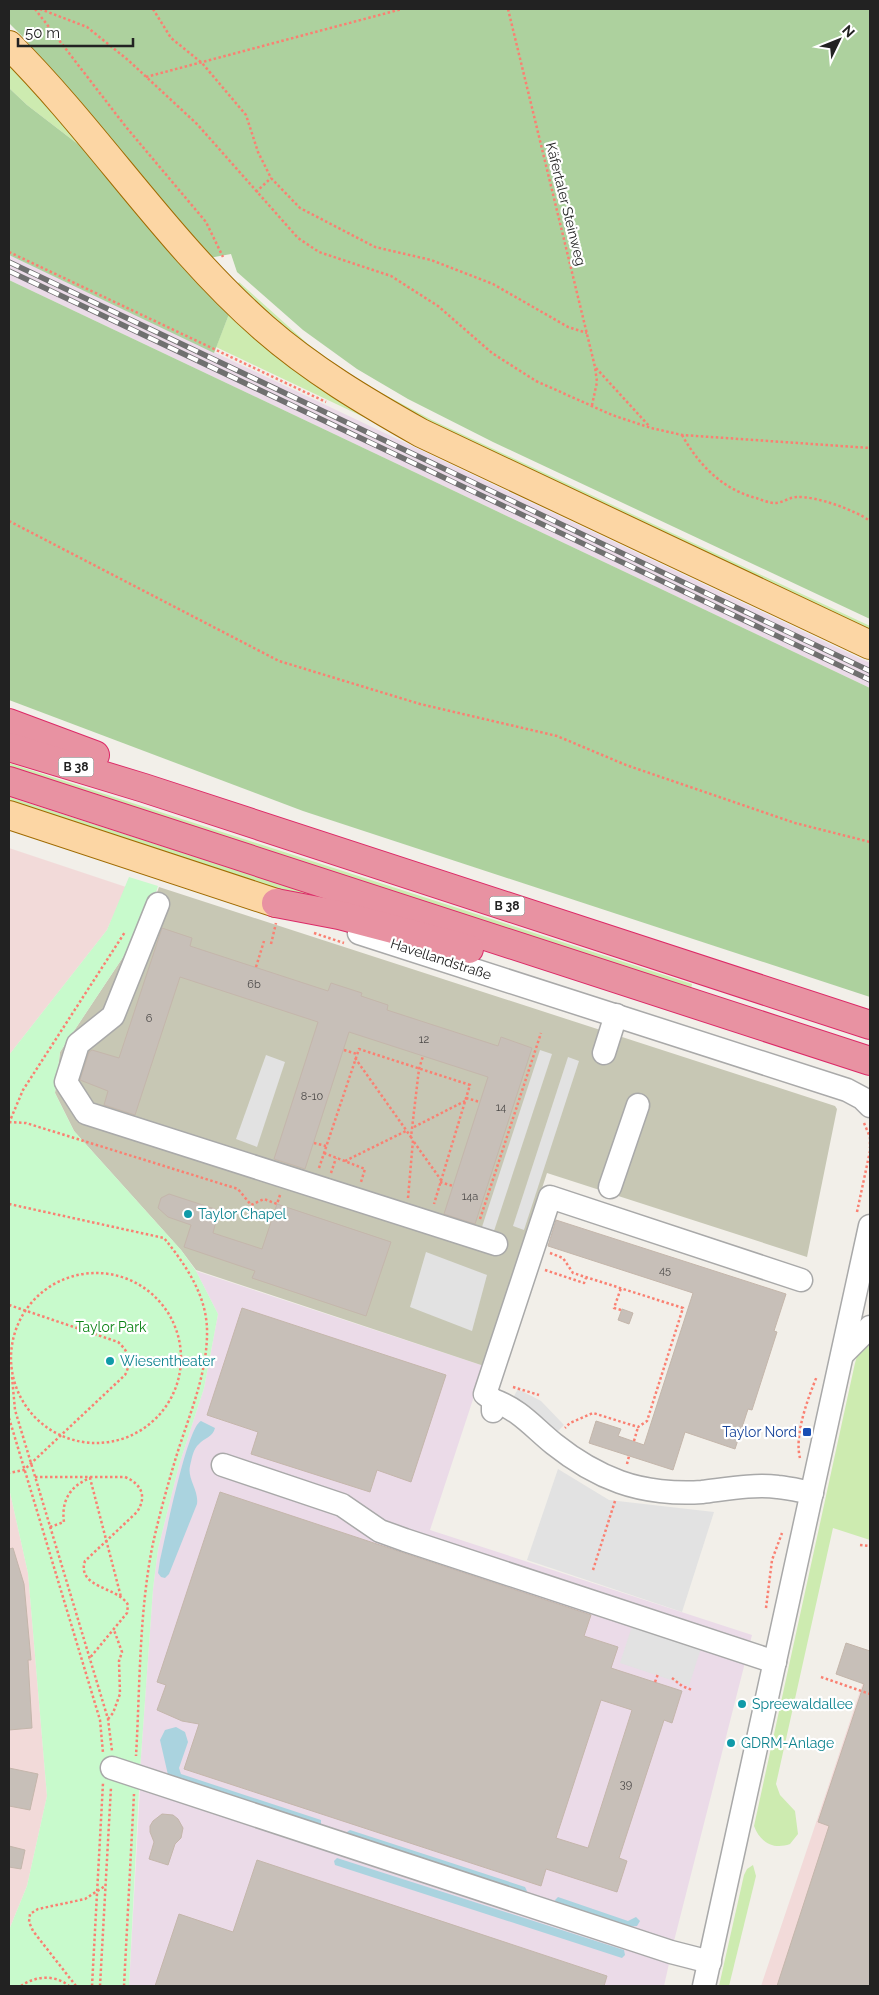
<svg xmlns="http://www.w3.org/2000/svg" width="879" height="1995" font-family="Raleway,sans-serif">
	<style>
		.commercial { fill: #f2dad9 }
		.industrial { fill: #ebdbe8 }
		.construction { fill: #c7c7b4 }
		.grass { fill: #cdebb0 }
		.forest { fill: #add19e }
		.park { fill: #c8facc }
		.parking { fill: #e2e2e2 }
		.water { fill: #aad3df }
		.building { fill: #c7bfb8; stroke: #c4b6ab; fill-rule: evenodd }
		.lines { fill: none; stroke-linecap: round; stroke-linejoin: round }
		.minor-casing { stroke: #a9a9a9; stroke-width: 25 }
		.major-casing { stroke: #a06b00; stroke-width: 30 }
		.highway-casing { stroke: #dc2a67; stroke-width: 30 }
		.path { stroke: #fa8072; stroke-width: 2.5; stroke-dasharray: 2.5 2.5; stroke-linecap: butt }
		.minor { stroke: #fff; stroke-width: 22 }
		.major { stroke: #fcd6a4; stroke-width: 28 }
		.highway { stroke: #e892a2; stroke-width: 28 }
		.rail-casing { stroke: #707070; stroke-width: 5.5 }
		.rail { stroke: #fff; stroke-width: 4; stroke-dasharray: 11; stroke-linecap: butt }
		.culture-dot { fill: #0f9aa8; stroke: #fff; stroke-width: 2 }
		.transit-dot { fill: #1a4fb4; stroke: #fff; stroke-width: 2 }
		.labels { text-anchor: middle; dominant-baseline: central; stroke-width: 4.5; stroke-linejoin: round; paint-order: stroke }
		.number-label { font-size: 11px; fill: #4b4948 }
		.shield { fill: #fff; stroke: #646464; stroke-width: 1 }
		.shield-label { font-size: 12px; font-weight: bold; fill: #222 }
		.street-label { font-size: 14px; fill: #222; stroke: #fff }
		.culture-label { font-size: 14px; fill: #0d838f; stroke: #fff; text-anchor: start }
		.park-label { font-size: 14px; fill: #0c8416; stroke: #fff }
		.transit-label { font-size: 14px; fill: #164399; stroke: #fff; text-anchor: end }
	</style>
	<rect width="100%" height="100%" fill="#f2efe9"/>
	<g class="commercial">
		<path d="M9,848L126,887L107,930L9,1055Z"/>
		<path d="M9,1488L28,1573L47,1796L27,1886L9,1930Z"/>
		<path d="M870,1661V1986H761L827,1790Z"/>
	</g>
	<g class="industrial">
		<path d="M9,255L870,663V688L9,280Z"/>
		<path d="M196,1271L484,1366L430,1530L752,1635L673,1945L140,1770L153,1589L158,1549L179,1465L204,1388L218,1314Z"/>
		<path d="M140,1788L670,1959L664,1986H129Z"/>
	</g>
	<path class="construction" d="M159,887L835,1106L837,1109L807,1257L547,1173L484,1366L196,1270L181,1250L74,1131L55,1093L60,1052L147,921Z"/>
	<g class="grass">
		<path d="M9,62L92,155L27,105L9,88Z"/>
		<path d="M239,282L308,344L339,367L376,390L432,420L870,626V635L429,427L336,372L236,287Z"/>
		<path d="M231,309L488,476L216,347Z"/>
		<path d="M9,763L692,984L691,989L9,768Z"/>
		<path d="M9,797L342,904L344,910L9,804Z"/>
		<path d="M870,1338V1540L833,1528L776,1784L780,1795L795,1811L798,1834L790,1844C773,1850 760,1842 754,1826L855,1363L858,1353Z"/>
		<path d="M753,1865L756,1876L729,1986H719L744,1875L747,1869Z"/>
	</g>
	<g class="forest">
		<path d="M9,9H870V619L493,442L408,399L357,369L303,330L237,272L231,254L209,258L24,38L9,23Z"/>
		<path d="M9,88L27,105L92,155L231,309L214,353L9,255Z"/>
		<path d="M9,280L870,688V997L303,811L9,700Z"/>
	</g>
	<path class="park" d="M129,877L158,886L147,921L60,1052L55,1093L74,1131L181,1250L196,1271L218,1314L204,1388L179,1465L158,1549L153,1589L140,1770L129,1986H9V1930L27,1886L47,1796L28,1573L9,1488V1055L107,930Z"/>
	<g class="parking">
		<path d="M540,1050L552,1054L493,1234L481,1230Z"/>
		<path d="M266,1055L285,1062L257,1147L236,1139Z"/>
		<path d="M568,1057L579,1061L524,1230L513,1226Z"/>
		<path d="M426,1252L487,1275L472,1331L410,1307Z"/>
		<path d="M518,1389L541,1401L564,1425L557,1432L534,1410L514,1396Z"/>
		<path d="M558,1469L609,1500L714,1512L682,1612L527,1560Z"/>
		<path d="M632,1626L701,1648L689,1686L620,1663Z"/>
	</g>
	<g class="water">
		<path d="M201,1421L215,1428C213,1437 204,1438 199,1444C193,1449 192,1458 190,1466C187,1479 199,1490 197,1504L169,1574L165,1578L161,1577L158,1573L160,1560C165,1539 187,1427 201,1421Z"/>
		<path d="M176,1727L185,1732L188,1742L179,1768L181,1774L321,1820V1824L318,1826L168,1775L160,1740L165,1730Z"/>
		<path d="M350,1830L525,1887L527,1891L524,1893L348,1836L347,1832Z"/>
		<path d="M337,1858L624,1950L625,1955L622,1958L335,1865L334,1861Z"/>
		<path d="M558,1897L628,1921L636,1917L640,1921L637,1926L626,1927L556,1903L555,1900Z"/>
	</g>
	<g class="building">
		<path d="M162,928L192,938L190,946L328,991L331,983L362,993L361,996L388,1005L387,1010L498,1046L501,1037L532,1048L475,1224L444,1214L488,1077L349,1032L305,1169L274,1159L318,1022L180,977L135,1115L104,1105L108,1091L80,1080L89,1052L92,1050L119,1058Z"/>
		<path d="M169,1194L215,1209L213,1216L217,1217L213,1233L262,1249L277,1204L391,1242L366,1316L252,1278L255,1271L184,1247L191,1225L168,1217L158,1208L161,1198Z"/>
		<path d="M556,1220L786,1294L774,1331L777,1332L752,1410L748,1409L735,1449L685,1432L673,1470L589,1443L596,1421L621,1429L618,1436L644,1445L693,1293L548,1246Z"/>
		<path d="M242,1308L446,1375L411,1482L377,1470L370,1492L251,1454L258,1432L207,1415Z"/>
		<path d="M622,1309L633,1313L629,1324L618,1320Z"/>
		<path d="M220,1492L591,1615L584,1636L618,1647L611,1668L682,1691L672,1723L664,1720L619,1858L627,1861L617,1892L546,1869L541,1886L184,1769L199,1724L182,1721L157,1710L166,1685L157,1682ZM601,1700L632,1710L588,1848L556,1838Z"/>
		<path d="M13,1548L24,1584L31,1660H28L32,1728L9,1730V1549Z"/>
		<path d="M846,1643L870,1651V1986H777L829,1826L818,1822L864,1684L836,1674Z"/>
		<path d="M9,1768L38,1774L30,1810L9,1806Z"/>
		<path d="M162,1814L173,1815L178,1819L183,1828L181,1838L175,1844L168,1865L149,1859L154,1842L150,1832V1826L153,1821Z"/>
		<path d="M9,1846L25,1850L21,1869L9,1867Z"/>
		<path d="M257,1860L607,1976L604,1986H155L179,1914L233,1932Z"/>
	</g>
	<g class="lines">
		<g class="minor-casing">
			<g id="minor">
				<path d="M158,904L113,1016L78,1044L66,1082L86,1113L496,1244"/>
				<path d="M359,933L847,1090L862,1098L870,1106"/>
				<path d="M604,1053L616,1015"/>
				<path d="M610,1187L638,1105"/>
				<path d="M843,1354L870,1327"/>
				<path d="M493,1400C520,1410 532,1426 554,1444C574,1460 595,1473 620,1482C645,1491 676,1494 702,1492C727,1489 753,1484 778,1487C789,1488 801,1491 812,1493"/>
				<path d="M493,1411V1400L485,1394L550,1197L801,1280"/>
				<path d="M223,1465L342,1505L380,1531L405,1540L775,1662"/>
				<path d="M112,1768L671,1952L710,1962"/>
				<path d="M704,1986L870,1226"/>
			</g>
		</g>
		<g class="major-casing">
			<g id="major">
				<path d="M9,45C99,135 168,244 264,328C312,370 366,402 421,433L870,645"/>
				<path d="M9,815L276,903"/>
			</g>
		</g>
		<g class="highway-casing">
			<g id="highway">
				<path d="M9,723L95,755"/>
				<path d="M9,747L144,788L870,1025"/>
				<path d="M9,781L870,1061"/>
				<path d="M276,903L339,915L469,949"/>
			</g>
		</g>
		<g class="path">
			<path d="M35,9L126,127L206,222L223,257"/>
			<path d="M40,9L87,27L128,60L197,124L298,238L319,252L391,276L438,306L492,353L536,381L612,415L651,428L682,435L870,448"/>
			<path d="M153,9L171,38L202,63L246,115L258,152L271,178L300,208L375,247L431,260L493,284L568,327L587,333"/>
			<path d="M508,9L595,367L597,382L592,405"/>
			<path d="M146,77L402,9"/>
			<path d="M256,192L271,178"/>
			<path d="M9,252L326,402"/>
			<path d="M596,368L650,427"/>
			<path d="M682,435C699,465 722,489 756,498C762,500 769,503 775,503C782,503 790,497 797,497C816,496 855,510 870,521"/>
			<path d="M9,521L279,661L420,704L557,736L626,765L795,823L870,842"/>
			<path d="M314,933L344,943"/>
			<path d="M271,944L276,923"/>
			<path d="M256,967L264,941"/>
			<path d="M344,1050L357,1054"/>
			<path d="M355,1058L411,1137"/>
			<path d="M466,1098L480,1102"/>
			<path d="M9,1122L26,1123L238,1189L251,1205L264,1199L277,1204L280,1195"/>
			<path d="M9,1123L23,1090L125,932"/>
			<path d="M864,1123L870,1137V1148"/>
			<path d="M414,1127L465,1101"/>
			<path d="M414,1142L441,1180"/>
			<path d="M314,1143L326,1146"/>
			<path d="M324,1153L365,1169L361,1182"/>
			<path d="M345,1161L406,1131"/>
			<path d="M319,1168L359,1049L470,1085L434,1204"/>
			<path d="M331,1173L336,1158"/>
			<path d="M440,1182L453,1186"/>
			<path d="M408,1198L413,1140L411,1137L419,1069L423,1056"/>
			<path d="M9,1204L164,1238C185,1264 206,1294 207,1329C208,1376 187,1419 174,1464C166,1491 158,1520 152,1548C139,1616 140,1687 136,1756"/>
			<path d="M857,1212L870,1151"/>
			<path d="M480,1219L541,1033"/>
			<path d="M550,1253L563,1258L573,1273L683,1308L647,1421L638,1427L593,1413L570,1423L565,1428"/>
			<path d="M545,1270L584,1283L586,1278"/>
			<circle cx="96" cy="1358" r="85"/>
			<path d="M9,1305L118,1342C129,1352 132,1361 125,1375L24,1470L9,1473"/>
			<path d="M621,1310L614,1308L621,1288"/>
			<path d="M12,1377L15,1410L108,1719L112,1751"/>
			<path d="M513,1387L539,1395"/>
			<path d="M9,1418L100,1720L103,1753"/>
			<path d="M634,1441L638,1427"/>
			<path d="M800,1458C794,1435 808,1398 817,1376"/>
			<path d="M627,1464L629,1456"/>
			<path d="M35,1477H125C142,1484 147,1497 137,1512L85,1561C76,1588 119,1587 128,1605L127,1613L89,1659"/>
			<path d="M50,1527L64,1522C61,1501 70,1486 90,1478L121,1597"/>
			<path d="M860,1545L870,1546"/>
			<path d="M593,1570L615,1501"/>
			<path d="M766,1608L772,1560L782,1533"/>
			<path d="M821,1677L870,1694"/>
			<path d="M672,1678L682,1686L692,1690"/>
			<path d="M655,1682L658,1674"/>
			<path d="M108,1719L113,1713L120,1694L119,1661L122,1652L114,1630"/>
			<path d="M21,1986C35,1976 55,1974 69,1986"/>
			<path d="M76,1986L33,1931L29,1922L30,1914L38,1909L85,1899L105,1886"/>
			<path d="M92,1986L103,1783"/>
			<path d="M100,1986L111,1787"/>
			<path d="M124,1986L134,1794"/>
		</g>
		<use href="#minor" class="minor"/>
		<use href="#major" class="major"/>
		<use href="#highway" class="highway"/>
		<g class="rail-casing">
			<g id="rail">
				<path d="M9,262L870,671"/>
				<path d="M9,271L870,680"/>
			</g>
		</g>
		<use href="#rail" class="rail"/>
	</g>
	<g class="culture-dot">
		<circle cx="188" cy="1214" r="5"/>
		<circle cx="110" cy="1361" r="5"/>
		<circle cx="742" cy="1704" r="5"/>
		<circle cx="731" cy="1743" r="5"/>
	</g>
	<rect class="transit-dot" x="802" y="1427" width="10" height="10" rx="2.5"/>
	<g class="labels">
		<g class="number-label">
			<text x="254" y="984">6b</text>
			<text x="149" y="1018">6</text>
			<text x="424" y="1039">12</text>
			<text x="312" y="1096">8-10</text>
			<text x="501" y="1107">14</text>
			<text x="470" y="1196">14a</text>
			<text x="665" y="1270">45</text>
			<text x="626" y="1784">39</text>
		</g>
		<g class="shield">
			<rect x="58.5" y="757.5" width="35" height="19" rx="4"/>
			<rect x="489.5" y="896.5" width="35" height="19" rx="4"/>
		</g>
		<g class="shield-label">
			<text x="76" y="767">B 38</text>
			<text x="507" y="906">B 38</text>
		</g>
		<g class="street-label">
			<text transform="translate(566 204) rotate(76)">Käfertaler Steinweg</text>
			<text transform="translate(441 959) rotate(18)">Havellandstraße</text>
		</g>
		<g class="culture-label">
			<text x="198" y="1214">Taylor Chapel</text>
			<text x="120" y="1361">Wiesentheater</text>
			<text x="752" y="1704">Spreewaldallee</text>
			<text x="741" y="1743">GDRM-Anlage</text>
		</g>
		<g class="park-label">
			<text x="111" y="1327">Taylor Park</text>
		</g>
		<g class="transit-label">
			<text x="797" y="1432">Taylor Nord</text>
		</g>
	</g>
	<rect width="879" height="1995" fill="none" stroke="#222222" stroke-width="20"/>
	<g transform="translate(839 40) rotate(47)" stroke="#ffffff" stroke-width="4" paint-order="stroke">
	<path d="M0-4L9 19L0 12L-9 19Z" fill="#222222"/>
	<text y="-8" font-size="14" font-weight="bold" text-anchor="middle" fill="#222222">N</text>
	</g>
	<path d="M18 38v8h115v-8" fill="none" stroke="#222222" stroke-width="2.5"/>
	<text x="25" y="38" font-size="15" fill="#222222" stroke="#ffffff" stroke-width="4" paint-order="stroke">50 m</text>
</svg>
